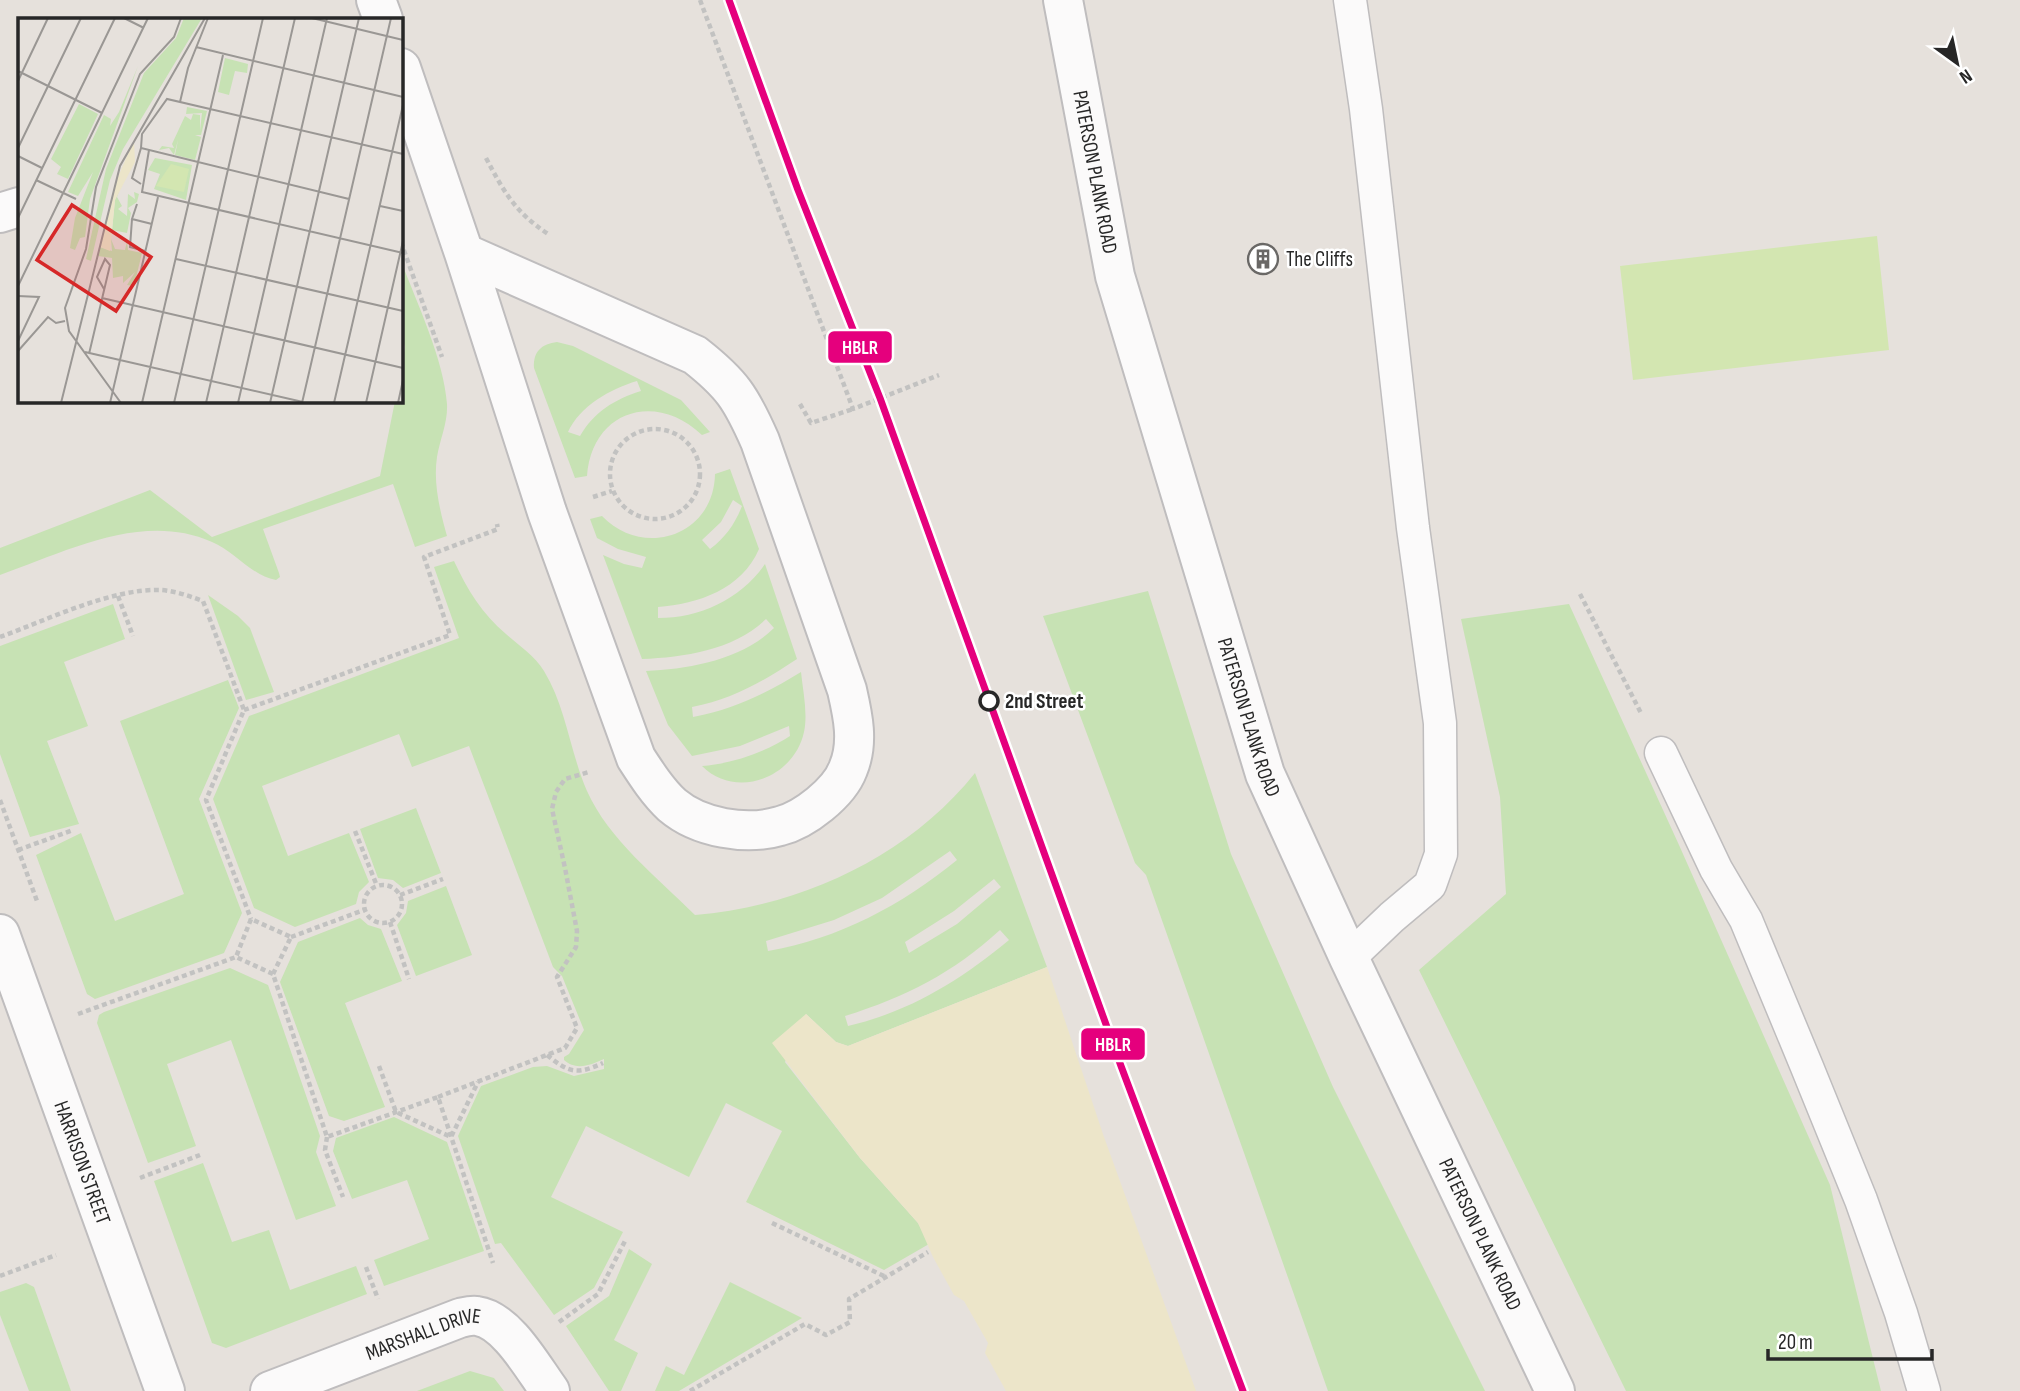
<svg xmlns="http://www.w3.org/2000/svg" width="2020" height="1391" font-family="'Sofia Sans Condensed',sans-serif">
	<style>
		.green { fill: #c7e2b4; fill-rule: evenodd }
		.sand { fill: #ece5c9 }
		.pitch { fill: #d3e6b1 }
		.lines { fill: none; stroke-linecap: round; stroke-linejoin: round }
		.service-casing { stroke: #bfbdbe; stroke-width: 35 }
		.minor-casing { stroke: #bfbdbe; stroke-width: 42 }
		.secondary-casing { stroke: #bfbdbe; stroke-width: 42 }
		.path { stroke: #c2c2c1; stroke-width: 4.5; stroke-dasharray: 5 3.5; stroke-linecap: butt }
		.service { stroke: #fbfafa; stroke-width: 32 }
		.minor { stroke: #fbfafa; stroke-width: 38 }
		.secondary { stroke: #fbfafa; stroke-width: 38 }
		.rail-1-casing { stroke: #fff; stroke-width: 12 }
		.rail-1 { stroke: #e5007d; stroke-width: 7 }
		.stop-dot { fill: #fff; stroke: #272727; stroke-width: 3.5 }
		.labels { text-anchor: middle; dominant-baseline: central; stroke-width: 5; stroke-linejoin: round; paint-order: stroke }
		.street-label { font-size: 21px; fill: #272727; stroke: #fff }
		.poi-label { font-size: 21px; fill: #272727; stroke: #fff; text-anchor: start }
		.stop-label { font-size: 21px; font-weight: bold; fill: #272727; stroke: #fff; text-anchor: start }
		.inset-road { fill: none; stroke: #9a9794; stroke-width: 2 }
		.view { fill: #d62828; fill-opacity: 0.15; stroke: #d62828; stroke-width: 3.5 }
		.inset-edge { fill: none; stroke: #272727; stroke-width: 3.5 }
		.line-badge { stroke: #fff; stroke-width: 2.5 }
		.badge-label { font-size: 19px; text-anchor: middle; font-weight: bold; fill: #fff }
	</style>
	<rect width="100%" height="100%" fill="#e6e1dc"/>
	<g class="green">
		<path d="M401,261C417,303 444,360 447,404C448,422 440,439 437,457C433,483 440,511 447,536L415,547L393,484L263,529L279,573L280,577L276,580C252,576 234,551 212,542C142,511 66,552 0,575V548L150,490L212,537L380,476L395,401H401V369L405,347L401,333Z"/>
		<path d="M557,342L573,346L681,400L710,432L702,435C656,391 592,410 587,476L575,478L534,368C533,351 542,344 557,342ZM637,381L641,391C615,399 594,412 580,436L568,432C580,406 610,389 637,381Z"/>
		<path d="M730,469L759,549C742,589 698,604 658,607V618C700,618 741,599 765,564L797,659C762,682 733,699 692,707L693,717C733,710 767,693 801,672C803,692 808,713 804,732C794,778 736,800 702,766C731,764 766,752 790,736L789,726L740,746L692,756L668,725L646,671C689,669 742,660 774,628L766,619C734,650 685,657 642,659L603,555L624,564L642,568L646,557L618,549L597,538L590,519L602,516C643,559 714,536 715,474ZM733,500L742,506C735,524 725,538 710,549L702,540L721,522Z"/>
		<path d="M454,561C467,589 482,614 506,634C519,646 534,655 544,671C566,707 570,752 587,791C609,840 657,877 695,915C801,906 908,857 975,773L1047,967L848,1046L836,1042L806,1014L785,1062L860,1158L918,1223L929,1244L884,1270L746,1202L782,1131L726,1103L689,1177L586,1126L551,1197L623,1232L594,1288L554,1315L501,1243L495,1244L458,1136L481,1086L533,1067L547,1066L574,1076L604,1069V1059C591,1065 576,1071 564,1060V1057L569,1054L584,1030L562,976L553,967L469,746L412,767L399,734L262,786L288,856L349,833L369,882L359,892L356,904L295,927L254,908L213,799L249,716L459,638L434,567ZM950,851L957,860C902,905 838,939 768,951L766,941L834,920L882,898ZM994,879L1001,887L957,924L909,953L905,942L954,911ZM1000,930L1009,940C961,980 909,1012 848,1026L845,1016C906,997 953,973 1000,930Z"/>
		<path d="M1148,591L1231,854L1333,1087L1485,1391H1328L1146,875L1135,863L1043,616Z"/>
		<path d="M208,595L238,616L250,628L274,692L246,700Z"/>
		<path d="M113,604L125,639L64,662L88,726L47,741L79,824L30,837L0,754V646Z"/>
		<path d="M1569,604L1679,845L1830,1185L1881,1391H1626L1419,970L1506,894L1500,797L1461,619Z"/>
		<path d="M228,680L239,708L199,799L242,913L224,953L95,999L87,994L36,855L81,833L115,921L184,894L120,721Z"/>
		<path d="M416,808L441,873L403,888L393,880L378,878L360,829Z"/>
		<path d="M446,886L472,955L416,976L397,925L406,913L408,901Z"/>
		<path d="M360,918L368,925L381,929L402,981L345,1003L385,1107L344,1121L329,1116L280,982L298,942Z"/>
		<path d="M230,968L268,985L320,1136L316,1152L336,1206L296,1220L231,1040L167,1064L196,1146L148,1163L97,1023L99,1015L104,1012Z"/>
		<path d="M394,1117L447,1142L484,1251L384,1286L374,1260L429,1239L407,1180L352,1199L333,1151L336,1138Z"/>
		<path d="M203,1163L232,1242L269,1230L290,1290L356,1266L367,1294L226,1348L212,1343L154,1181Z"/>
		<path d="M629,1249L652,1264L614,1340L638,1353L621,1391H609L566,1326L609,1296Z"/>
		<path d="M730,1282L802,1318L679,1391H655L666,1366L684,1375Z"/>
		<path d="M26,1283L34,1287L71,1391H29L0,1315V1292Z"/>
		<path d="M470,1371L494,1378L504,1391H417Z"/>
	</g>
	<path class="sand" d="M1047,967L1104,1137L1196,1391H1006L985,1353L988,1343L964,1301L954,1295L933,1257L918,1223L860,1158L772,1043L806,1014L836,1042L848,1046Z"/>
	<path class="pitch" d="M1877,236L1889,350L1633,380L1620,266Z"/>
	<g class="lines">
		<g class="service-casing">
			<g id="service">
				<path d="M1661,753L1716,869L1746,920L1807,1067L1861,1200L1901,1313L1924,1391"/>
				<path d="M1349,958L1392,917L1430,885L1441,854L1440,723L1413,528L1366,109L1350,0"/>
			</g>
		</g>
		<g class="minor-casing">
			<g id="minor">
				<path d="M376,0L383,19"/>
				<path d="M401,68L464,253L547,512L636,758C647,775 658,792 672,805C699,828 746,836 780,826C804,820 839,793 848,769C859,743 853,716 847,690L760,441C741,398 732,384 695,355L464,253"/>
				<path d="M0,213L19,207"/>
				<path id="s1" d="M0,934L165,1391"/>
				<path id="s2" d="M270,1391L460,1318C465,1317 471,1315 477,1316C507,1320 533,1368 550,1391"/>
			</g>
		</g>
		<g class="secondary-casing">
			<g id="secondary">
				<path id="s3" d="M1063,0L1115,276L1265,774L1349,958L1555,1391"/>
			</g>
		</g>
		<g class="path">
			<path d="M700,0L853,409L939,375"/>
			<path d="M486,158C504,192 515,212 548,234"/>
			<path d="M401,242L442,357"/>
			<path d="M800,404L811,423L853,409"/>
			<circle cx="655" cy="474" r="45"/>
			<path d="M593,497L612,491"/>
			<path d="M1580,594L1642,715"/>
			<path d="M118,596L133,636"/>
			<path d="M0,637C47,620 112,588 161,590C176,591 189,596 203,601L244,710L206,800L251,919"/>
			<path d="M244,710L450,635L424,557L498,529L497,524"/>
			<path d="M0,800L37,901"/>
			<path d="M355,831L377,886"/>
			<path d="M18,850L73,830"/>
			<circle cx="383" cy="904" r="19"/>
			<path d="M400,895L443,879"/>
			<path d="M390,922L409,979"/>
			<path d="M291,937L364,910"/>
			<path d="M273,974L236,957L251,919L291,937L273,974L327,1137L438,1097L493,1263"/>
			<path d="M78,1014L236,957"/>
			<path d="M547,1055C569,1073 577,1075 603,1063"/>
			<path d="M379,1066L396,1112L451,1137L478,1082"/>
			<path d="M438,1097L565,1048L577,1028L557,977L576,947L577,931L565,868L552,809L556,792L565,779L589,772"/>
			<path d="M327,1137L325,1150L343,1197"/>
			<path d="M140,1178L200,1155"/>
			<path d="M772,1223L886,1277"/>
			<path d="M366,1267L378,1299"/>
			<path d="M0,1276L56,1255"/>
			<path d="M559,1322L598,1294L626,1239"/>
			<path d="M690,1391L805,1324L826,1335L850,1322L849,1299L928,1252"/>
		</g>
		<use href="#service" class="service"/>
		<use href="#minor" class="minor"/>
		<use href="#secondary" class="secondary"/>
		<g class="rail-1-casing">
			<path id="rail-1" d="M729,0L798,190L880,398L1121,1066L1243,1391"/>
		</g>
		<use href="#rail-1" class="rail-1"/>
	</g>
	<defs>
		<g id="building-ring" transform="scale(1.575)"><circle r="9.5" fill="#fff" stroke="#6a6866" stroke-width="1.5"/><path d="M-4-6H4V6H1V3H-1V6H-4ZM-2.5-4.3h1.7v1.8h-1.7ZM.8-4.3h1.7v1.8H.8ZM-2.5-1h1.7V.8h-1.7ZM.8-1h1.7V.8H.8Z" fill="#6a6866"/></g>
	</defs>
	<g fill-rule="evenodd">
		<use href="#building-ring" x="1263" y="259"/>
	</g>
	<circle class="stop-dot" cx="989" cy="701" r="9"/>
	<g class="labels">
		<g class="street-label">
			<text stroke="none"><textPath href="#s3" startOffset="175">PATERSON PLANK ROAD</textPath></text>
			<text stroke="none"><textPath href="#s3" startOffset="742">PATERSON PLANK ROAD</textPath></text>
			<text stroke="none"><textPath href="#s1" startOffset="243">HARRISON STREET</textPath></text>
			<text stroke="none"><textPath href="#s3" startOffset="1309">PATERSON PLANK ROAD</textPath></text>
			<text stroke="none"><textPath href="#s2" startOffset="164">MARSHALL DRIVE</textPath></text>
		</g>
		<g class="poi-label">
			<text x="1286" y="259">The Cliffs</text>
		</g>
		<g class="stop-label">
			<text x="1005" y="701">2nd Street</text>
		</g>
	</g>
	<g transform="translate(18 18)">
		<rect width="385" height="385" fill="#e6e1dc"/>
		<path d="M166,0H184L105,131L92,162L73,243L68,241L88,151L126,55L158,20ZM207,40L230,46L229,55L217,53L211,77L200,74ZM120,48L72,181L67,219L62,220L57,232L52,230L57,200L75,154L60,178L50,174L86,97L93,101L92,108L101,94ZM61,86L80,96L50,161L39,156L43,149L33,141ZM169,89L189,93L183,117H177L183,119L177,142L157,137L160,122L156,137L151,130L141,132L144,128L156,130L154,126L167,98L173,102L175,96L182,97V113L184,95L168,96ZM137,140L174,147L168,182L136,171L142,156L130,152ZM102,170L99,179L104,188L100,191L109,198L110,176L117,181L116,174L121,176L119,184L110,190L113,195L109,215L94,212L97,182ZM93,221L97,231L107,232L109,223L110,232L124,235L116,268L109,267L117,254L105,265V258L95,260L94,240L80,238L82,229L94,233Z" fill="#c7e2b4"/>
		<path d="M116,122L117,144L97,182L92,233L82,229L97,166Z" fill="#ece5c9"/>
		<path d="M153,146L171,151L166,174L138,168Z" fill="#d3e6b1"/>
		<path class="inset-road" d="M106,0L126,10M294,0L385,22M178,29L385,79M0,53L84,95M0,63L30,0M162,84L170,50L190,0M0,130L63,0M123,130L114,160L123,166M131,132L124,174L385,235M0,138L24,150M18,162L58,181M331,181L123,130L124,116L149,81L385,136M119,186L114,201L134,206M362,188L385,193M0,200L97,0M114,201L112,229L127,233M158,241L385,293M0,268L130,0M0,278L21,279L0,323M84,280L385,350M0,333L30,299L38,305L47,303M67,334L285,384M71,336L92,247L87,241L79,259L86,271M43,385L102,148L187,0M92,385L140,179M103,385L51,313L47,290L68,231L78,169L122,56L156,19L163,0M124,385L205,37M156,385L245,0M188,385L277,0M220,385L309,0M252,385L341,0M284,385L373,0M316,385L385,87M348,385L385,223M380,385L385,362"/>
		<path class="view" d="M54,187L133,239L98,293L19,242Z"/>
		<rect width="385" height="385" class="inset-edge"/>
	</g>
	<g class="line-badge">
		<rect x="827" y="330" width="66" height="34" rx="7" fill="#e5007d"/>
		<rect x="1080" y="1027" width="66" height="34" rx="7" fill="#e5007d"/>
	</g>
	<g class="badge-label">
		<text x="860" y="354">HBLR</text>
		<text x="1113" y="1051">HBLR</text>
	</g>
	<g transform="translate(1957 63) rotate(147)" stroke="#ffffff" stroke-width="5" paint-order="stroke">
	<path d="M0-5L12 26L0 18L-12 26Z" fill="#272727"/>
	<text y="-10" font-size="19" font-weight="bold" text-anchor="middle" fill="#272727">N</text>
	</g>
	<path d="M1768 1349v10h164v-10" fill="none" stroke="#272727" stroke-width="3.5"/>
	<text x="1778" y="1349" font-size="21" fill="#272727" stroke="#ffffff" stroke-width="5" paint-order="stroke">20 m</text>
</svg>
